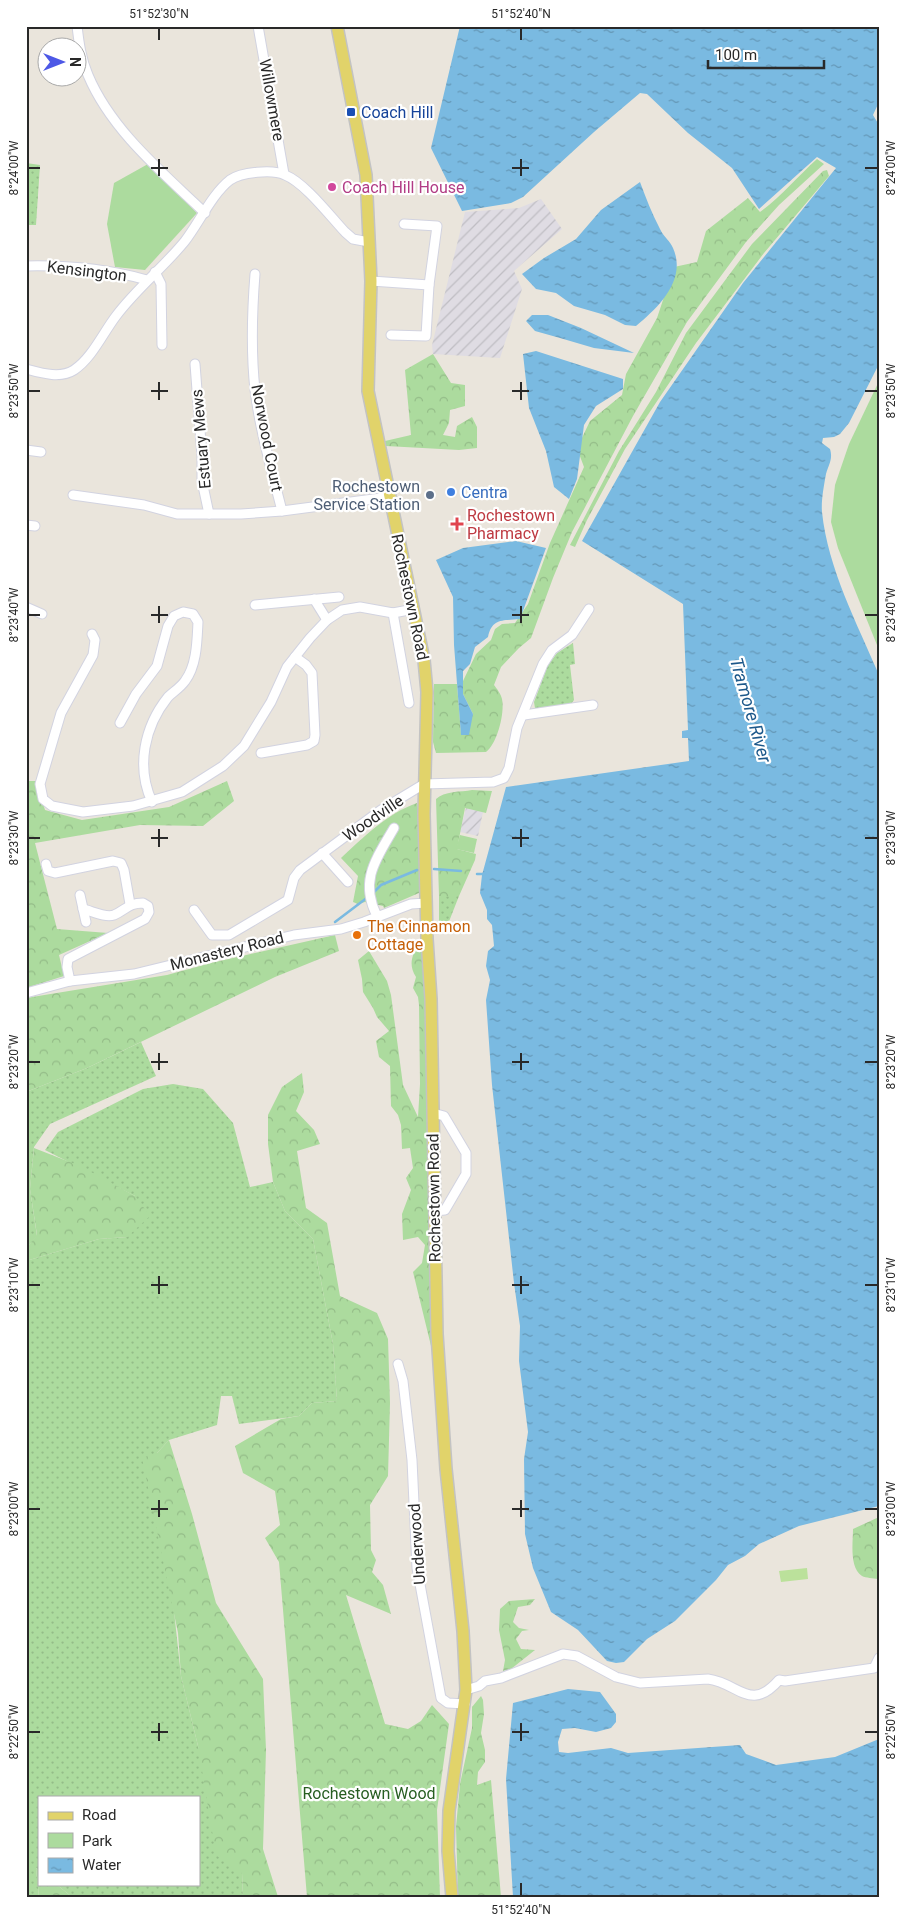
<svg xmlns="http://www.w3.org/2000/svg" width="905" height="1923" font-family="Roboto,sans-serif">
	<style>
		.industrial { fill: url(#industrial-furrows) }
		.grass { fill: url(#grass-dots) }
		.forest { fill: url(#forest-crowns) }
		.park { fill: #acdb9e }
		.pitch { fill: #bbe19b }
		.water { fill: url(#water-ripples) }
		.lines { fill: none; stroke-linecap: round; stroke-linejoin: round }
		.stream { stroke: #7abae1; stroke-width: 2.5 }
		.minor-casing { stroke: #d2d3e0; stroke-width: 11 }
		.major-casing { stroke: #c3c3c3; stroke-width: 14 }
		.minor { stroke: #fff; stroke-width: 9 }
		.major { stroke: #e1d36a; stroke-width: 11 }
		.ticks { fill: none; stroke: #292929; stroke-width: 2 }
		.transit-dot { fill: #1a4fb4; stroke: #fff; stroke-width: 2 }
		.hotel-dot { fill: #d1479c; stroke: #fff; stroke-width: 2 }
		.shop-dot { fill: #3f7fe0; stroke: #fff; stroke-width: 2 }
		.service-dot { fill: #5c6f8a; stroke: #fff; stroke-width: 2 }
		.health-dot { fill: #e0444e; stroke: #fff; stroke-width: 2 }
		.food-dot { fill: #e8710a; stroke: #fff; stroke-width: 2 }
		.labels { text-anchor: middle; dominant-baseline: central; stroke-width: 4.5; stroke-linejoin: round; paint-order: stroke }
		.street-label { font-size: 16px; fill: #292929; stroke: #fff }
		.transit-label { font-size: 16px; fill: #164399; stroke: #fff; text-anchor: start }
		.hotel-label { font-size: 16px; fill: #b23c85; stroke: #fff; text-anchor: start }
		.service-label { font-size: 16px; fill: #4e5e75; stroke: #fff; text-anchor: end }
		.shop-label { font-size: 16px; fill: #366cbe; stroke: #fff; text-anchor: start }
		.health-label { font-size: 16px; fill: #be3a42; stroke: #fff; text-anchor: start }
		.food-label { font-size: 16px; fill: #c56008; stroke: #fff; text-anchor: start }
		.park-label { font-size: 16px; fill: #275e21; stroke: #fff }
		.water-label { font-size: 18px; font-style: italic; fill: #1c588a; stroke: #fff }
		.neatline { fill: none; stroke: #292929; stroke-width: 2 }
		.ticks-label { font-size: 12px; text-anchor: middle; fill: #292929 }
	</style>
	<defs>
		<pattern id="industrial-furrows" width="10" height="10" patternUnits="userSpaceOnUse" patternTransform="scale(1.25)"><rect width="10" height="10" fill="#dfdce3"/><path d="M-1 1l2-2M0 10L10 0M9 11l2-2" fill="none" stroke="#bfbdc3"/></pattern>
		<pattern id="grass-dots" width="8" height="8" patternUnits="userSpaceOnUse" patternTransform="scale(1.25)"><rect width="8" height="8" fill="#acdb9e"/><path d="M2 2h.1M6 6h.1" fill="none" stroke="#94bc88" stroke-width="1.8" stroke-linecap="round"/></pattern>
		<pattern id="forest-crowns" width="20" height="18" patternUnits="userSpaceOnUse" patternTransform="scale(1.25)"><rect width="20" height="18" fill="#acdb9e"/><path d="M2 6a3 3 0 1 1 6 0M12 15a3 3 0 1 1 6 0" fill="none" stroke="#94bc88"/></pattern>
		<pattern id="water-ripples" width="26" height="14" patternUnits="userSpaceOnUse" patternTransform="scale(1.25)"><rect width="26" height="14" fill="#7abae1"/><path d="M2 4q2-2 4 0t4 0M15 11q2-2 4 0t4 0" fill="none" stroke="#6497b6"/></pattern>
	</defs>
	<rect width="100%" height="100%" fill="#eae5dc"/>
	<g class="industrial">
		<path d="M541,199L562,229L514,271L522,289L500,358L433,354L432,345L465,212L519,208Z"/>
		<path d="M466,808L483,812L478,836L460,832Z"/>
	</g>
	<g class="grass">
		<path d="M26,163L40,165L36,225H26Z"/>
		<path d="M573,643L575,664L570,665L574,700L571,704L540,709L535,708L534,702L548,665L557,653Z"/>
		<path d="M439,896H459L448,924L439,928Z"/>
		<path d="M141,1042L156,1076L50,1124L34,1147L30,1189L37,1236L26,1249V1092L87,1068Z"/>
		<path d="M173,1084L203,1089L233,1123L250,1187L273,1182L285,1211L313,1239L333,1344L337,1401L312,1403L299,1416L239,1424L232,1396H221L217,1425L169,1440L157,1453L181,1676L198,1746L242,1873L243,1897H72L56,1884H199V1797H39V1870L36,1868L39,1897H26V1261L99,1239L127,1237L135,1196L45,1150L58,1132L143,1089Z"/>
	</g>
	<g class="forest">
		<path d="M817,159L824,164L779,205L746,242L687,322L633,416L572,532L553,578L531,638L519,648L501,667L494,685C497,689 501,694 502,699C505,713 497,744 486,752L436,753L433,742L434,684H457L461,734L473,714L463,694V681L476,654L491,640L495,629L502,624L515,623L528,604L550,543L584,467L578,451L580,442L590,421L622,395L626,374L657,318L674,267L697,262L706,231L748,198L760,212C781,197 798,176 817,159Z"/>
		<path d="M827,170L829,176L764,253L696,343L625,449L587,520L575,547L570,545L619,451L656,392L686,333L752,244L823,171Z"/>
		<path d="M433,354L451,383L465,385V406L450,410L449,423L443,435L455,437L457,426L472,417L477,427V448L459,450L386,446L385,441L411,435L405,370Z"/>
		<path d="M26,781H36L45,810L82,820L169,807L227,781L234,801L203,826L140,825L35,843L57,929L108,933L59,955L64,976L26,988Z"/>
		<path d="M472,790L492,791L486,813L465,808L457,849L476,854L475,860L459,896H439L436,799C444,791 461,792 472,790Z"/>
		<path d="M417,803L420,819L421,884L419,893L384,908L383,906L365,902L358,904L353,902L358,876L341,858C364,837 386,814 417,803Z"/>
		<path d="M335,935L339,951L275,977L87,1068L26,1092V998L167,975L211,963Z"/>
		<path d="M419,943L423,957L426,980L432,1350L413,1272L422,1263L425,1245L418,1237L403,1240L402,1214L411,1190L406,1178L413,1168L410,1148L402,1149L401,1125L398,1115L391,1106L390,1066L379,1057L376,1041L389,1031L377,1017L373,1008L363,992L362,979L358,960L369,951L387,981L391,995L403,1085L418,1117L420,1084L419,1005L418,997L413,988L416,977C408,965 412,955 419,943Z"/>
		<path d="M302,1073L304,1092L296,1111L314,1130L320,1144L297,1151L306,1208L327,1223L340,1296L377,1313L388,1339L390,1403L388,1476L370,1505L371,1550L376,1560L372,1572L383,1585L391,1614L346,1595L385,1724L408,1729L421,1721L432,1705L449,1724L437,1810L440,1897H307L279,1562L265,1538L280,1525L275,1491L243,1473L235,1446L281,1419L299,1416L312,1403L337,1401L333,1344L313,1239L285,1211L273,1182L268,1144V1115L282,1087Z"/>
		<path d="M34,1148L80,1166L135,1196L150,1216L127,1237L99,1239L26,1261V1249L37,1235L30,1189Z"/>
		<path d="M169,1440L192,1514L216,1603L263,1679L266,1750L263,1849L278,1897H243L242,1873L216,1855L198,1746L181,1676L178,1633L142,1458L157,1453Z"/>
		<path d="M879,1517V1577L878,1579C873,1578 866,1578 862,1576C849,1568 853,1542 853,1529Z"/>
		<path d="M535,1599L530,1605L518,1607L513,1622L519,1628L529,1630L522,1631L516,1639L521,1649L535,1650L511,1669L503,1671L505,1660L499,1630L500,1609L509,1601Z"/>
		<path d="M481,1696L483,1700L484,1714L481,1733L485,1750V1762L478,1772L477,1785L491,1780L501,1897H458L456,1827L460,1784L472,1728V1707Z"/>
		<path d="M36,1868L39,1870V1884H56L72,1897H39Z"/>
	</g>
	<g class="park">
		<path d="M148,164L197,213L145,270L115,267L107,224L114,183Z"/>
		<path d="M879,381V650L838,548L831,522L835,485L849,444Z"/>
		<path d="M460,835L477,839L474,853L456,849Z"/>
	</g>
	<path class="pitch" d="M807,1568L808,1579L781,1582L779,1571Z"/>
	<g class="water">
		<path d="M460,26H879V102L873,115L879,125V364L849,423L840,434L834,437L823,438L822,443L830,449C833,459 829,464 826,474C824,485 821,501 822,512C828,569 857,623 879,675V1506L799,1526L759,1544L745,1556L728,1565L716,1580L675,1621L647,1639L624,1662L616,1663L607,1661L578,1630L551,1612L533,1568L525,1534L524,1459L528,1432L519,1361L520,1326L514,1283L492,1085L486,1000L490,980L486,966L488,951L494,946L492,925L487,919V910L480,893L482,875L506,787L689,761L688,738H682V731L688,730L683,604L582,541L660,402L743,283L836,168L817,157L759,209L732,168L688,133L647,94L640,93L594,132L523,197L511,203L462,211L431,148Z"/>
		<path d="M640,182C646,198 652,214 660,229C663,236 670,241 673,248C687,280 659,307 636,326L625,325L605,315L574,306L556,293L536,289L522,274L544,258L576,239L601,210Z"/>
		<path d="M532,315H548L581,328L634,353L594,348L560,338L535,331L526,321Z"/>
		<path d="M536,351L623,379V389L596,406L584,425L577,479L569,499L554,487L546,451L529,408L523,354Z"/>
		<path d="M516,541L546,548L520,619C503,621 492,618 488,637L475,647L470,664L463,671V694L473,714L469,735H461L454,645L453,597L436,560L463,548Z"/>
		<path d="M568,1689L600,1692L616,1714V1722L611,1728L596,1732L575,1728L562,1729L558,1742L559,1752L568,1753L611,1748L628,1753L740,1745L746,1754L776,1765L835,1757L879,1739V1897H513L506,1779L513,1703Z"/>
	</g>
	<g class="lines">
		<g class="stream">
			<path d="M442,26L463,28"/>
			<path d="M434,869L461,871"/>
			<path d="M477,874H485"/>
			<path d="M372,894L381,885L417,870"/>
			<path d="M335,922L368,897"/>
		</g>
		<g class="minor-casing">
			<g id="minor">
				<path d="M77,26C79,43 81,59 88,75C111,130 162,172 205,213"/>
				<path d="M258,26L284,174"/>
				<path d="M26,266C67,265 107,269 147,280"/>
				<path d="M155,272L161,284L162,345"/>
				<path d="M255,274C252,312 251,353 255,390C260,431 272,471 282,511"/>
				<path d="M371,281L429,285"/>
				<path d="M391,335L426,336L429,285L437,226L404,224"/>
				<path d="M195,364L202,456V481L209,514"/>
				<path d="M26,369C41,373 60,379 74,370C92,358 103,333 116,316C136,289 164,267 185,241C199,223 212,194 230,180C241,172 273,169 285,175C305,183 330,216 345,232L353,239L369,242"/>
				<path d="M26,450L41,452"/>
				<path d="M73,495L144,505L177,514H241L282,511L389,497"/>
				<path d="M26,525L35,526"/>
				<path d="M314,599L327,620"/>
				<path d="M255,605L339,597"/>
				<path d="M26,607L42,614"/>
				<path d="M393,613L409,703"/>
				<path d="M92,634L95,640L93,655L61,713L40,784L43,799L52,806L83,812L133,806L182,792L223,766L244,746L271,702L287,667L310,638L327,620L342,610L360,607L393,613L414,609"/>
				<path d="M524,715L593,705"/>
				<path d="M120,723L136,694L157,666L168,626L174,616L183,612L193,614L198,622C197,641 197,665 185,681C180,688 173,692 168,697C144,727 136,767 152,802"/>
				<path d="M261,753L307,745L314,741L315,735L312,673L306,665L295,657"/>
				<path d="M322,853L348,882"/>
				<path d="M46,864L48,871L55,873L113,861L121,863L124,870L130,904"/>
				<path d="M80,895L86,922"/>
				<path d="M194,910L212,935H229L288,900L294,878L300,870L381,810L424,784L493,782L504,778L509,768L517,728L543,664L552,650L572,635L589,609"/>
				<path d="M377,916C359,881 376,859 394,828"/>
				<path d="M70,981L67,967L68,959L145,919L149,912L148,906L143,903C128,903 126,910 114,915C105,918 92,911 83,909"/>
				<path d="M26,993L70,981L134,974L294,935L341,929L364,922L411,904L426,903"/>
				<path d="M433,1113L444,1116L466,1153V1174L445,1210L434,1211"/>
				<path d="M398,1364L403,1381L412,1460L417,1568L441,1698L448,1703L465,1704"/>
				<path d="M466,1690L479,1686L485,1681L501,1678L563,1654L577,1656L616,1677L640,1683L708,1679C739,1683 750,1713 779,1680L785,1681L874,1668L879,1658"/>
			</g>
		</g>
		<g class="major-casing">
			<path id="major" d="M337,26L366,175L371,281L368,391L424,660L427,692L424,814L427,939L431,999L437,1334L446,1469L463,1631L466,1690L449,1811L448,1851L452,1897"/>
		</g>
		<use href="#minor" class="minor"/>
		<use href="#major" class="major"/>
	</g>
	<path class="ticks" d="M159,28V40M521,28V40M159,159V176M521,159V176M28,168H40M151,168H168M512,168H529M865,168H878M159,382V400M521,382V400M28,391H40M151,391H168M512,391H529M865,391H878M159,606V623M521,606V623M28,615H40M151,615H168M512,615H529M865,615H878M159,829V847M521,829V847M28,838H40M151,838H168M512,838H529M865,838H878M159,1053V1070M521,1053V1070M28,1062H40M151,1062H168M512,1062H529M865,1062H878M159,1276V1294M521,1276V1294M28,1285H40M151,1285H168M512,1285H529M865,1285H878M159,1500V1517M521,1500V1517M28,1509H40M151,1509H168M512,1509H529M865,1509H878M159,1723V1741M521,1723V1741M28,1732H40M151,1732H168M512,1732H529M865,1732H878M521,1883V1896"/>
	<rect class="transit-dot" x="346" y="107" width="10" height="10" rx="2.5"/>
	<circle class="hotel-dot" cx="332" cy="187" r="5"/>
	<circle class="shop-dot" cx="451" cy="492" r="5"/>
	<circle class="service-dot" cx="430" cy="495" r="5"/>
	<path class="health-dot" d="M454.5 516.5h5v5h5v5h-5v5h-5v-5h-5v-5h5z"/>
	<circle class="food-dot" cx="357" cy="935" r="5"/>
	<g class="labels">
		<g class="street-label">
			<text transform="translate(272 100) rotate(80)">Willowmere</text>
			<text transform="translate(87 271) rotate(7)">Kensington</text>
			<text transform="translate(267 438) rotate(79)">Norwood Court</text>
			<text transform="translate(201 439) rotate(-95)">Estuary Mews</text>
			<text transform="translate(410 597) rotate(78)">Rochestown Road</text>
			<text transform="translate(373 818) rotate(-34)">Woodville</text>
			<text transform="translate(227 951) rotate(-14)">Monastery Road</text>
			<text transform="translate(434 1198) rotate(-91)">Rochestown Road</text>
			<text transform="translate(417 1544) rotate(-94)">Underwood</text>
		</g>
		<g class="transit-label">
			<text x="361" y="112">Coach Hill</text>
		</g>
		<g class="hotel-label">
			<text x="342" y="187">Coach Hill House</text>
		</g>
		<g class="service-label">
			<text x="420" y="486">Rochestown<tspan x="420" dy="18">Service Station</tspan></text>
		</g>
		<g class="shop-label">
			<text x="461" y="492">Centra</text>
		</g>
		<g class="health-label">
			<text x="467" y="515">Rochestown<tspan x="467" dy="18">Pharmacy</tspan></text>
		</g>
		<g class="food-label">
			<text x="367" y="926">The Cinnamon<tspan x="367" dy="18">Cottage</tspan></text>
		</g>
		<g class="park-label">
			<text x="369" y="1793">Rochestown Wood</text>
		</g>
		<g class="water-label">
			<text transform="translate(751 710) rotate(74)">Tramore River</text>
		</g>
	</g>
	<rect width="905" height="1923" fill="none" stroke="#ffffff" stroke-width="55"/>
	<rect x="38" y="1796" width="162" height="90" fill="#ffffff" stroke="#a9a9a9"/>
	<rect x="48" y="1812" width="25" height="8" fill="#e1d36a" stroke="#a9a9a9"/>
	<text x="82" y="1820" font-size="15" fill="#292929">Road</text>
	<rect x="48" y="1833" width="25" height="15" fill="#acdb9e" stroke="#a9a9a9"/>
	<text x="82" y="1846" font-size="15" fill="#292929">Park</text>
	<rect x="48" y="1858" width="25" height="15" fill="url(#water-ripples)" stroke="#a9a9a9"/>
	<text x="82" y="1870" font-size="15" fill="#292929">Water</text>
	<g transform="translate(62 62) rotate(90)"><circle r="24" fill="#ffffff" stroke="#a9a9a9"/>
	<path d="M0-4L9 19L0 12L-9 19Z" fill="#4d58e6"/>
	<text y="-8" font-size="14" font-weight="bold" text-anchor="middle" fill="#292929">N</text>
	</g>
	<path d="M708 60v8h116v-8" fill="none" stroke="#292929" stroke-width="2.5"/>
	<text x="715" y="60" font-size="15" fill="#292929" stroke="#ffffff" stroke-width="4" paint-order="stroke">100 m</text>
	<rect x="28" y="28" width="850" height="1868" class="neatline"/>
	<g class="ticks-label">
		<text x="159" y="18">51°52'30"N</text>
		<text x="521" y="18">51°52'40"N</text>
		<text transform="translate(891 168) rotate(-90)" y="4">8°24'00"W</text>
		<text transform="translate(14 168) rotate(-90)" y="4">8°24'00"W</text>
		<text transform="translate(14 391) rotate(-90)" y="4">8°23'50"W</text>
		<text transform="translate(891 391) rotate(-90)" y="4">8°23'50"W</text>
		<text transform="translate(14 615) rotate(-90)" y="4">8°23'40"W</text>
		<text transform="translate(891 615) rotate(-90)" y="4">8°23'40"W</text>
		<text transform="translate(891 838) rotate(-90)" y="4">8°23'30"W</text>
		<text transform="translate(14 838) rotate(-90)" y="4">8°23'30"W</text>
		<text transform="translate(891 1062) rotate(-90)" y="4">8°23'20"W</text>
		<text transform="translate(14 1062) rotate(-90)" y="4">8°23'20"W</text>
		<text transform="translate(14 1285) rotate(-90)" y="4">8°23'10"W</text>
		<text transform="translate(891 1285) rotate(-90)" y="4">8°23'10"W</text>
		<text transform="translate(891 1509) rotate(-90)" y="4">8°23'00"W</text>
		<text transform="translate(14 1509) rotate(-90)" y="4">8°23'00"W</text>
		<text transform="translate(14 1732) rotate(-90)" y="4">8°22'50"W</text>
		<text transform="translate(891 1732) rotate(-90)" y="4">8°22'50"W</text>
		<text x="521" y="1914">51°52'40"N</text>
	</g>
</svg>
